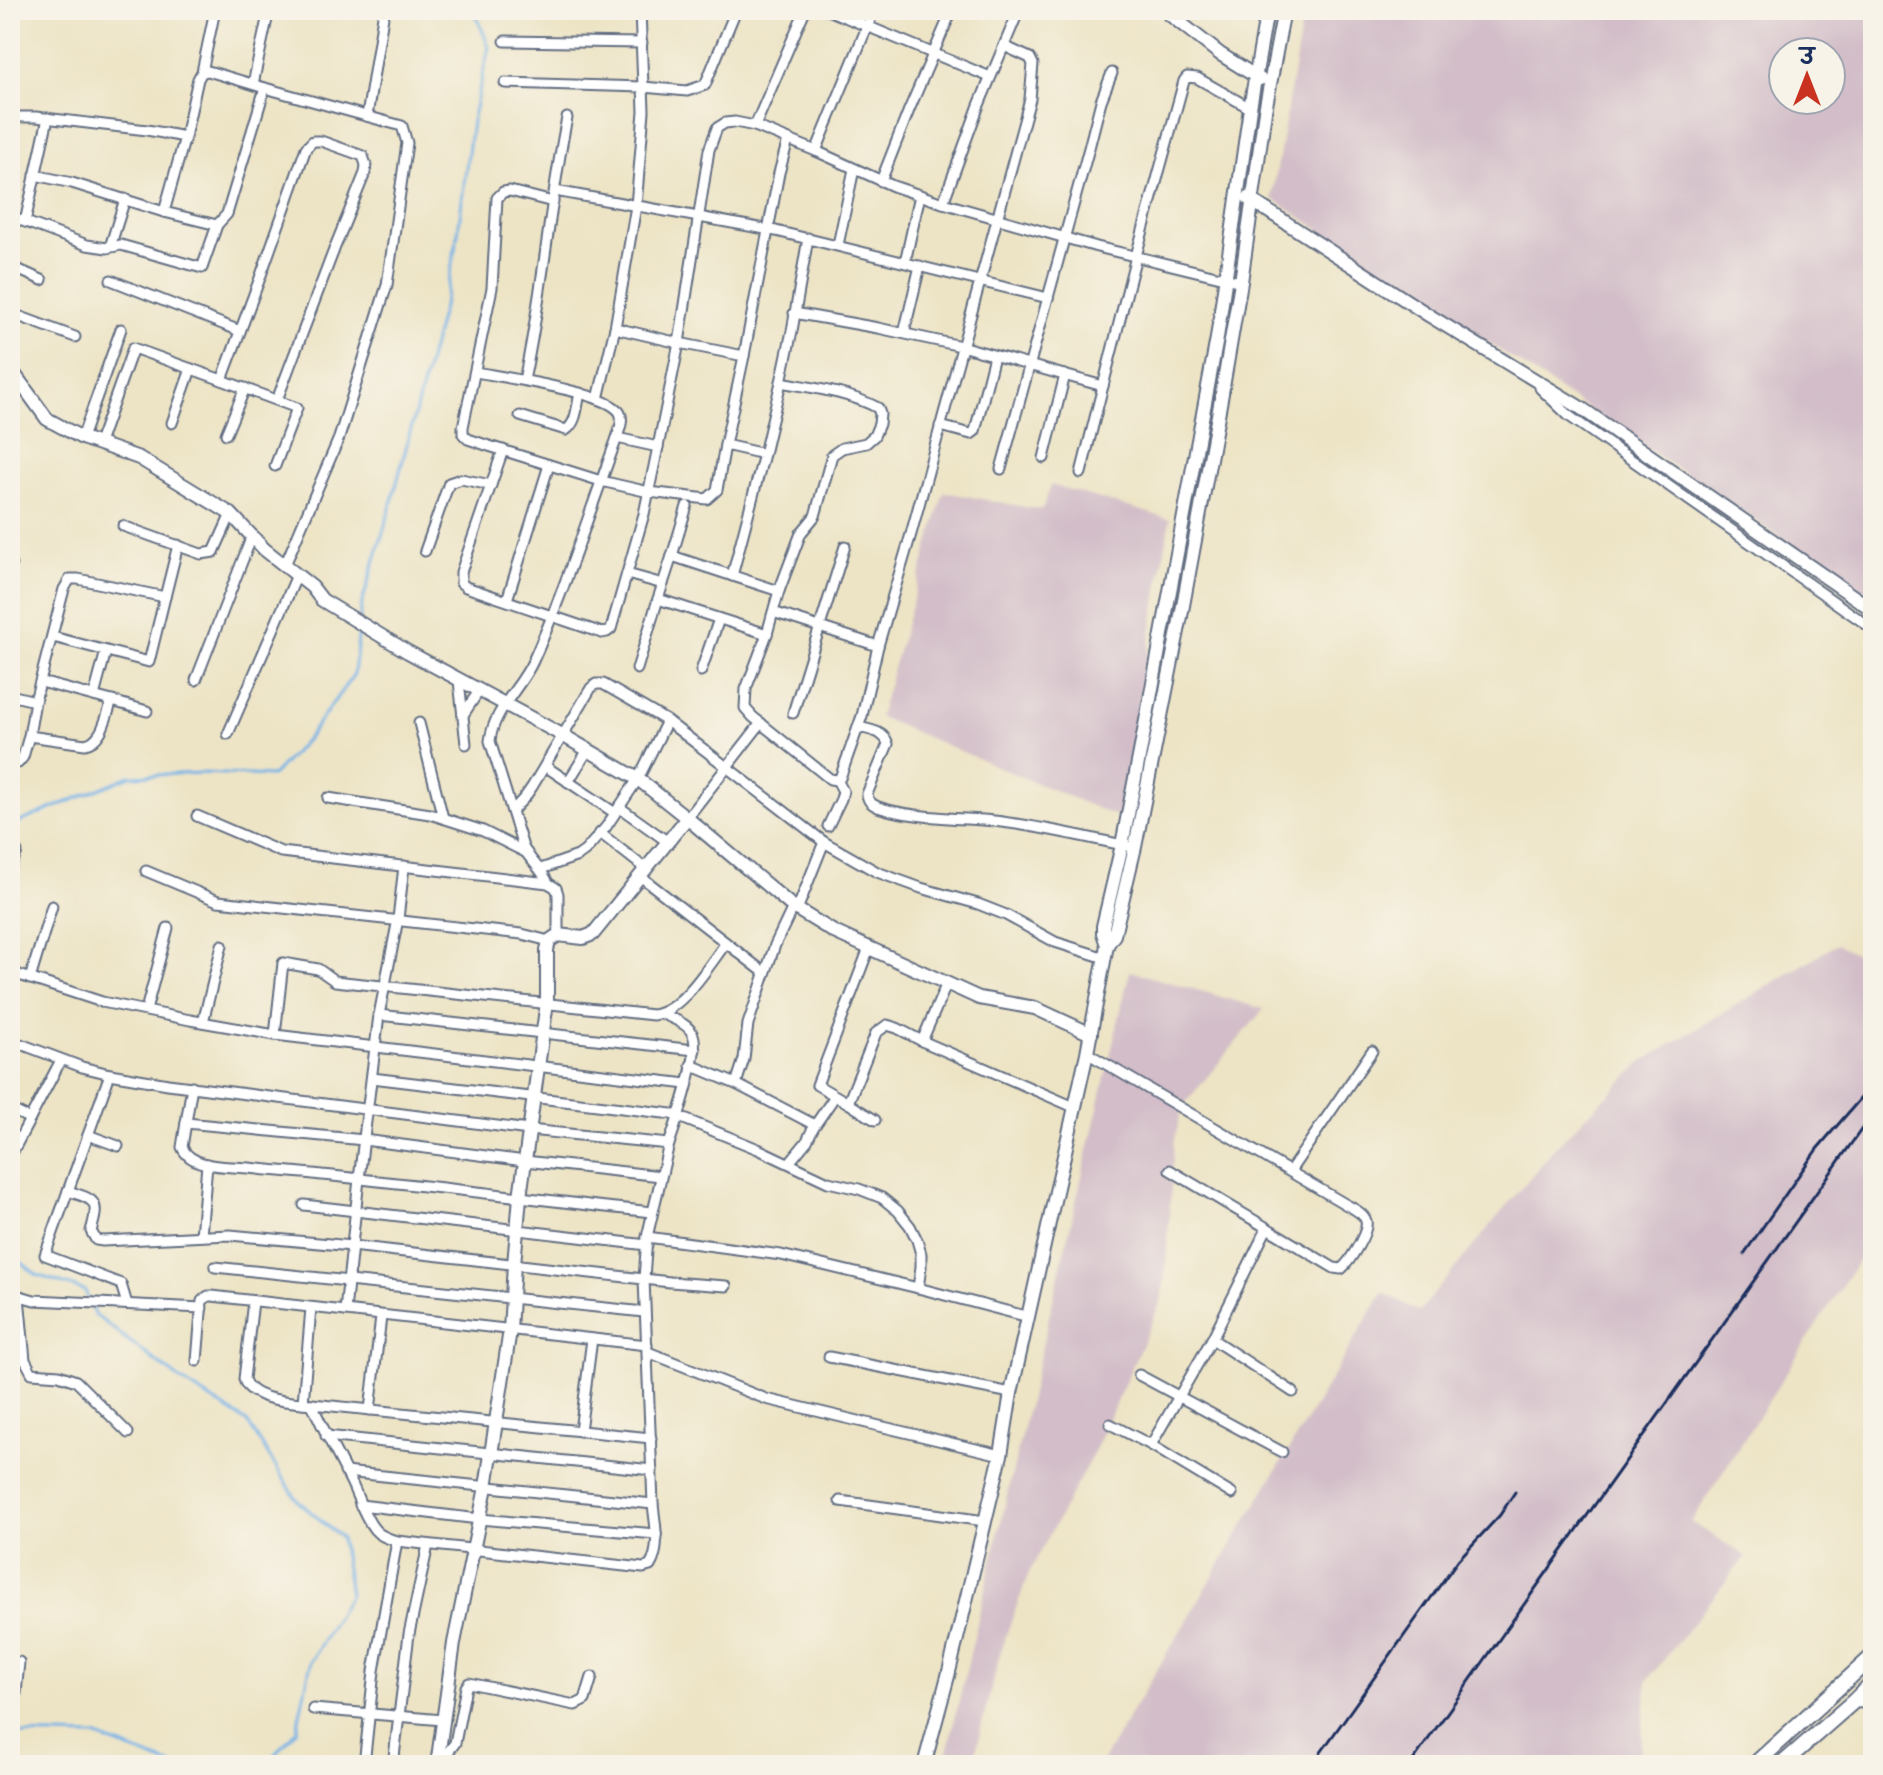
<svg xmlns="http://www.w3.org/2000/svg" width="1883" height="1775" font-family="'Comic Neue','Playpen Sans Deva',sans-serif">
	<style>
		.industrial { fill: #d2bdc8; fill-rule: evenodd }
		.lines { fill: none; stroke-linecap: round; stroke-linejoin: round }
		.stream { stroke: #74b2e7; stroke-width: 3 }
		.street-casing { stroke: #646e82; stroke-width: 13 }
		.secondary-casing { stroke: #646e82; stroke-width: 16 }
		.primary-casing { stroke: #646e82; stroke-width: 18 }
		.street { stroke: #fff; stroke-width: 9 }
		.secondary { stroke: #fff; stroke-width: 12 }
		.primary { stroke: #fff; stroke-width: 14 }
		.rail { stroke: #1b2f5e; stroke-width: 3 }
	</style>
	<rect width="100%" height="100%" fill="#f7f3e8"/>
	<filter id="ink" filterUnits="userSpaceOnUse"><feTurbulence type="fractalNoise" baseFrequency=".0125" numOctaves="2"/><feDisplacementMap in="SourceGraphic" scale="16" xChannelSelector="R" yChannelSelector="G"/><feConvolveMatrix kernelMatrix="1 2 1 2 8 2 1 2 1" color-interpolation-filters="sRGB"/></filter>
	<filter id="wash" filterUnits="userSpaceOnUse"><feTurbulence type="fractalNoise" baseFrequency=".006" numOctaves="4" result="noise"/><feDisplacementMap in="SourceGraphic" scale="32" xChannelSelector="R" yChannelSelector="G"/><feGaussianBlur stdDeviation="1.8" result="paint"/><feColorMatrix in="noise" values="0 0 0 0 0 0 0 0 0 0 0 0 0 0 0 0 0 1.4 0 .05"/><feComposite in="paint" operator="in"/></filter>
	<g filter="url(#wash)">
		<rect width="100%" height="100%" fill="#ede4c5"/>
		<g class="industrial">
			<path d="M1304,10H1873V599L1272,198ZM1783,52H1831V100H1783Z"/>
			<path d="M1051,485L1170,519L1120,818L879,717L944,492L1042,510Z"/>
			<path d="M1837,944L1864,958L1873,953V1237L1691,1522L1746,1556L1647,1681L1639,1765H1100L1383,1292L1419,1312L1556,1146L1642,1062Z"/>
			<path d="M1130,971L1264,1009L1182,1107L1174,1142L1165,1277L1161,1301L1095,1450L1029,1573L1002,1646L980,1732L974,1765H944Z"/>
		</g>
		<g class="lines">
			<g class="stream">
				<path d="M360,618L362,603L390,509L445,299L457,240L472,121L489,47L474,10"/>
				<path d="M10,826L130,776L202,773L272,776L306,740L354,674L359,629"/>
				<path d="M10,1253L37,1275L85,1291L89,1300"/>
				<path d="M92,1307L95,1315L179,1379L247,1422L298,1501L341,1538L350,1594L311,1661L297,1729L267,1765"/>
				<path d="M10,1737L14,1734L95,1736L172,1765"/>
			</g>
		</g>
	</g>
	<g filter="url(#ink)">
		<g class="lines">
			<g class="street-casing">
				<g id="street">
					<path d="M828,10L990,77"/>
					<path d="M505,41L642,43"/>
					<path d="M202,72L215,10"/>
					<path d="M505,83L643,87L687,91L705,85L736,10"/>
					<path d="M253,84L269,10"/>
					<path d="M367,116L384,10"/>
					<path d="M10,117H36L147,130L185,137L198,79L202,72L208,71L265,88"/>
					<path d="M755,126L805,10"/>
					<path d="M185,137L164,212L217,225"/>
					<path d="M816,151L874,10"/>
					<path d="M35,175L72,183L164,212"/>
					<path d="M881,181L909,110L952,10"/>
					<path d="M555,191L776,231L1048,298"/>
					<path d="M553,202L510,191L503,192L497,198L492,288L463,427V434L468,439L489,446L601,481L649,492L707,499L717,490L725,445"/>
					<path d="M943,203L979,105L1019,10"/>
					<path d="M10,216L87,245L107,248L121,245L202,268L217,225L227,214L265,88L402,126L407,143L387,285L339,438L285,565"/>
					<path d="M25,222L48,118"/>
					<path d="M838,245L854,169"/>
					<path d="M110,247L125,199"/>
					<path d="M905,262L920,195"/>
					<path d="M10,266L42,280"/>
					<path d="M111,280L240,331"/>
					<path d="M794,313L878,328L961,346L1103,386L1136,256L1184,81L1187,77L1197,78L1250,108"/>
					<path d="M10,319L21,317L75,337"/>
					<path d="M615,328L679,343L744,356L725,445L764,454L732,576"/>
					<path d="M904,333L920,266"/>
					<path d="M744,356L779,173L788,140"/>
					<path d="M476,372C501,377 609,392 620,413C624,421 619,430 617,438C589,512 566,588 533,661C521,688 493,710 490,741L523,847C530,861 542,869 548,883"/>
					<path d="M524,380C543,294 549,204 567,118"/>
					<path d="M1540,388L1569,416L1873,629"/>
					<path d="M598,399L615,328L636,206L644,111L640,10"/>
					<path d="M520,416L566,430C577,423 577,405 580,393"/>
					<path d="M172,423L191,369"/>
					<path d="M940,426L967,433L971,434L975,431L994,356"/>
					<path d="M226,434L245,388"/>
					<path d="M82,438L121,329"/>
					<path d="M617,438L658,447"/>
					<path d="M99,443L133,348L222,380"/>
					<path d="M503,450L461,572V583L466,587L602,633L607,632L611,629L644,514L658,447L679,343L709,150L717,128L725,123L735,122L755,126L816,151L893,186L943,203L1097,247L1241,282"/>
					<path d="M764,454L781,382"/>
					<path d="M1044,458L1065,375"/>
					<path d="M275,466L297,408L222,380L260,278L306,148L313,141H321L363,156L366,165L365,173L335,247L277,400"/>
					<path d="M1001,469L1089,148L1101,101L1112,73"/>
					<path d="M1081,473L1103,386"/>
					<path d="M123,526L201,554L214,552L231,514"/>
					<path d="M425,551L449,483L461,479L491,485"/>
					<path d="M672,556L687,506"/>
					<path d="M10,568L11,565"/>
					<path d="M627,574L663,584"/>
					<path d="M779,591L801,533L815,516L832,455L842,448L866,443L874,436L879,424L880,414L878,408C848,392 813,388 781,382L792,331L808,238"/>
					<path d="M165,597L178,545"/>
					<path d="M507,600L549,465"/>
					<path d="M773,612L779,591L672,556L658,599L767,634L773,612L878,646"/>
					<path d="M767,634L746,689L745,708L753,717L830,779L837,780L840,778L862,716L878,646L911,534L1030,99L1033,64L1030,58L1004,46"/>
					<path d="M637,669L658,599"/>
					<path d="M701,671L719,619"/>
					<path d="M196,680L252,536"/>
					<path d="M459,681L466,744"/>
					<path d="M41,682L112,701C106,716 103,741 85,744L29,736L35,701L64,589L70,579H78L165,597L149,662L53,637"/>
					<path d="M10,695L35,701"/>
					<path d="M94,696L106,651"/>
					<path d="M112,701L147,711"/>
					<path d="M793,713L845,546"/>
					<path d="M463,715L479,691"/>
					<path d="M419,723L443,818"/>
					<path d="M858,727C870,730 884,731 888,744L867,794C868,801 871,804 878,807C909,818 960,818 994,821C1039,826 1084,837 1128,846"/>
					<path d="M228,734L297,575"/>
					<path d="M10,764L18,763L23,757L29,736"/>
					<path d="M545,766L615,813"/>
					<path d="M568,782L588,750"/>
					<path d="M328,798L430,814L483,831L527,853"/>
					<path d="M619,807L668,842"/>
					<path d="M512,811L525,797L532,787L591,688L596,684H603L667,721L824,842L877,872L921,888L978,904L1006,915L1055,942L1105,958"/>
					<path d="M197,816L281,852L548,883L556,888L558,894V935"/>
					<path d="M687,818L761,723"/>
					<path d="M828,826L841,799L843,791L837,780"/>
					<path d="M600,833L646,869"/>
					<path d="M10,868L17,852"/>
					<path d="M541,869L578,856L585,851L606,827L638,779L667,721"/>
					<path d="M146,871L218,901L522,934L549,941"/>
					<path d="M640,876L765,973"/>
					<path d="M797,910L824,842"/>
					<path d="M10,972L102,1002L190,1020L275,1035L687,1084"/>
					<path d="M30,979L52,906"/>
					<path d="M146,1010L168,928"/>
					<path d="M663,1014C673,1019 689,1024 693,1035C701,1052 676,1124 669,1144"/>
					<path d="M379,1015L695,1050"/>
					<path d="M203,1022L222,945"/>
					<path d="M275,1035L283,963L318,969L335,981L653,1015C682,1011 709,965 726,943"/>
					<path d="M10,1040L82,1067L110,1074L168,1084L529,1130L669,1144L647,1237L644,1279L653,1504C655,1525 661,1548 650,1566L643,1568L397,1541C389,1539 380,1536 375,1530C364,1517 359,1499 352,1484C339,1457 324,1432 312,1404"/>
					<path d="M922,1041L947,983"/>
					<path d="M1087,1053L1345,1204C1352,1208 1364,1213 1366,1221C1369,1232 1349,1263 1341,1269L1334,1268L1170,1170"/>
					<path d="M691,1065L736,1084L811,1123L813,1128L807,1141L789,1163"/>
					<path d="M110,1074L45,1255L121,1284L127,1304"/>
					<path d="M372,1078L672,1114L758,1149L828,1182L859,1189L882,1198L898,1211L910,1226L917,1240L921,1254V1267L918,1288"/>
					<path d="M736,1084L744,1059L748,1024L775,945L793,907"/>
					<path d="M192,1086L182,1147C191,1169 229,1166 249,1168C273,1171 298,1172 322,1175C432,1186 542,1200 652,1212"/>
					<path d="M848,1103L817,1085L869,948"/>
					<path d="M10,1109L30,1119"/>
					<path d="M875,1120L848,1103L876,1033L887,1025L897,1028L922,1041L1074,1107"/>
					<path d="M186,1123L364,1140L525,1161L661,1176"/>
					<path d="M813,1128L835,1096"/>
					<path d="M88,1135L118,1146"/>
					<path d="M10,1157L61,1060"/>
					<path d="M1290,1171L1372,1051"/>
					<path d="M68,1191C96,1200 100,1201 91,1231L96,1240L103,1241L230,1235L352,1246L670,1282L726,1286"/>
					<path d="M304,1205L647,1245"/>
					<path d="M1267,1228L1212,1339L1293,1392"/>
					<path d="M201,1236L207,1164"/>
					<path d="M647,1237L781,1255L918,1288L1029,1317"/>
					<path d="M215,1267L644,1312"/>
					<path d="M10,1293L34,1300L202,1308"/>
					<path d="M19,1297L25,1360L32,1373L59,1375L76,1381L128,1433"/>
					<path d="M253,1301L244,1379C250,1401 293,1402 312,1404L651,1438"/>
					<path d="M345,1311L359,1179L379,1015L398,919L404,866"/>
					<path d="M648,1352L766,1399L1001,1455"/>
					<path d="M829,1357L1011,1393"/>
					<path d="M197,1361L202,1301L208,1296H212L647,1345"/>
					<path d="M1139,1375L1282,1452"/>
					<path d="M303,1403L311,1308"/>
					<path d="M370,1410L381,1317"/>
					<path d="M1110,1424L1151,1445L1232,1494"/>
					<path d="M580,1431L592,1339"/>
					<path d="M326,1436L652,1470"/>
					<path d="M1151,1445L1212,1339"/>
					<path d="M345,1472L653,1504"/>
					<path d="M840,1501L985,1521"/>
					<path d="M360,1505L479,1519L656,1534"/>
					<path d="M10,1703L16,1693L19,1662"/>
					<path d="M313,1709L443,1720"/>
					<path d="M438,1756L448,1752L455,1743L466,1687L469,1683L575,1705L585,1700L592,1677"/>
					<path d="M364,1765L374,1671L397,1541"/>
					<path d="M393,1765L409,1634L428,1545"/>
				</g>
			</g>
			<g class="secondary-casing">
				<g id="secondary">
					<path d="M1164,10L1220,54L1260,79"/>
					<path d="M1248,198L1430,316L1581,408L1873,610"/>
					<path d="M10,368L47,419L82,438L139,458L231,514L264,549L312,587L322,600L408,652L564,736L638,779L687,818L793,907L834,932L979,998L1035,1008L1091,1034"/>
					<path d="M1107,945L1114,935L1135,847L1182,611L1221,399L1241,282L1265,111L1284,10"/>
					<path d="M1854,1701L1873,1702"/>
					<path d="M437,1765L454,1643L486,1487L510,1330L514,1264L520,1197L547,1002V950L549,941L558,935L583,938L593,934L687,818"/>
					<path d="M924,1765L948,1676L1001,1455L1011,1393L1087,1053L1107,945L1103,933V926L1122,845L1142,742L1217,338L1250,108L1267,10"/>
				</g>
			</g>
			<g class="primary-casing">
				<g id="primary">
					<path d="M1754,1765L1873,1656"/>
					<path d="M1781,1765L1854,1701L1873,1682"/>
				</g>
			</g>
			<use href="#street" class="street"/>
			<use href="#secondary" class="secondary"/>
			<use href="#primary" class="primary"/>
			<g class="rail">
				<path d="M1744,1254L1817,1149L1873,1084"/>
				<path d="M1312,1765L1458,1560L1500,1515L1515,1492"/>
				<path d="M1410,1765L1873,1113"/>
			</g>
		</g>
	</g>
	<rect width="1883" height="1775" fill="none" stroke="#f7f3e8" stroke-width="40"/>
	<g transform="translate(1807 76)"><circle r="38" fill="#f7f3e8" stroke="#9fa5b1" stroke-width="2"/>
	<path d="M0-6L14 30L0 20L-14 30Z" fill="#c8321e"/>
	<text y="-12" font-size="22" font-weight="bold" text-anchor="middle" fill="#1b2f5e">उ</text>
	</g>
</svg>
